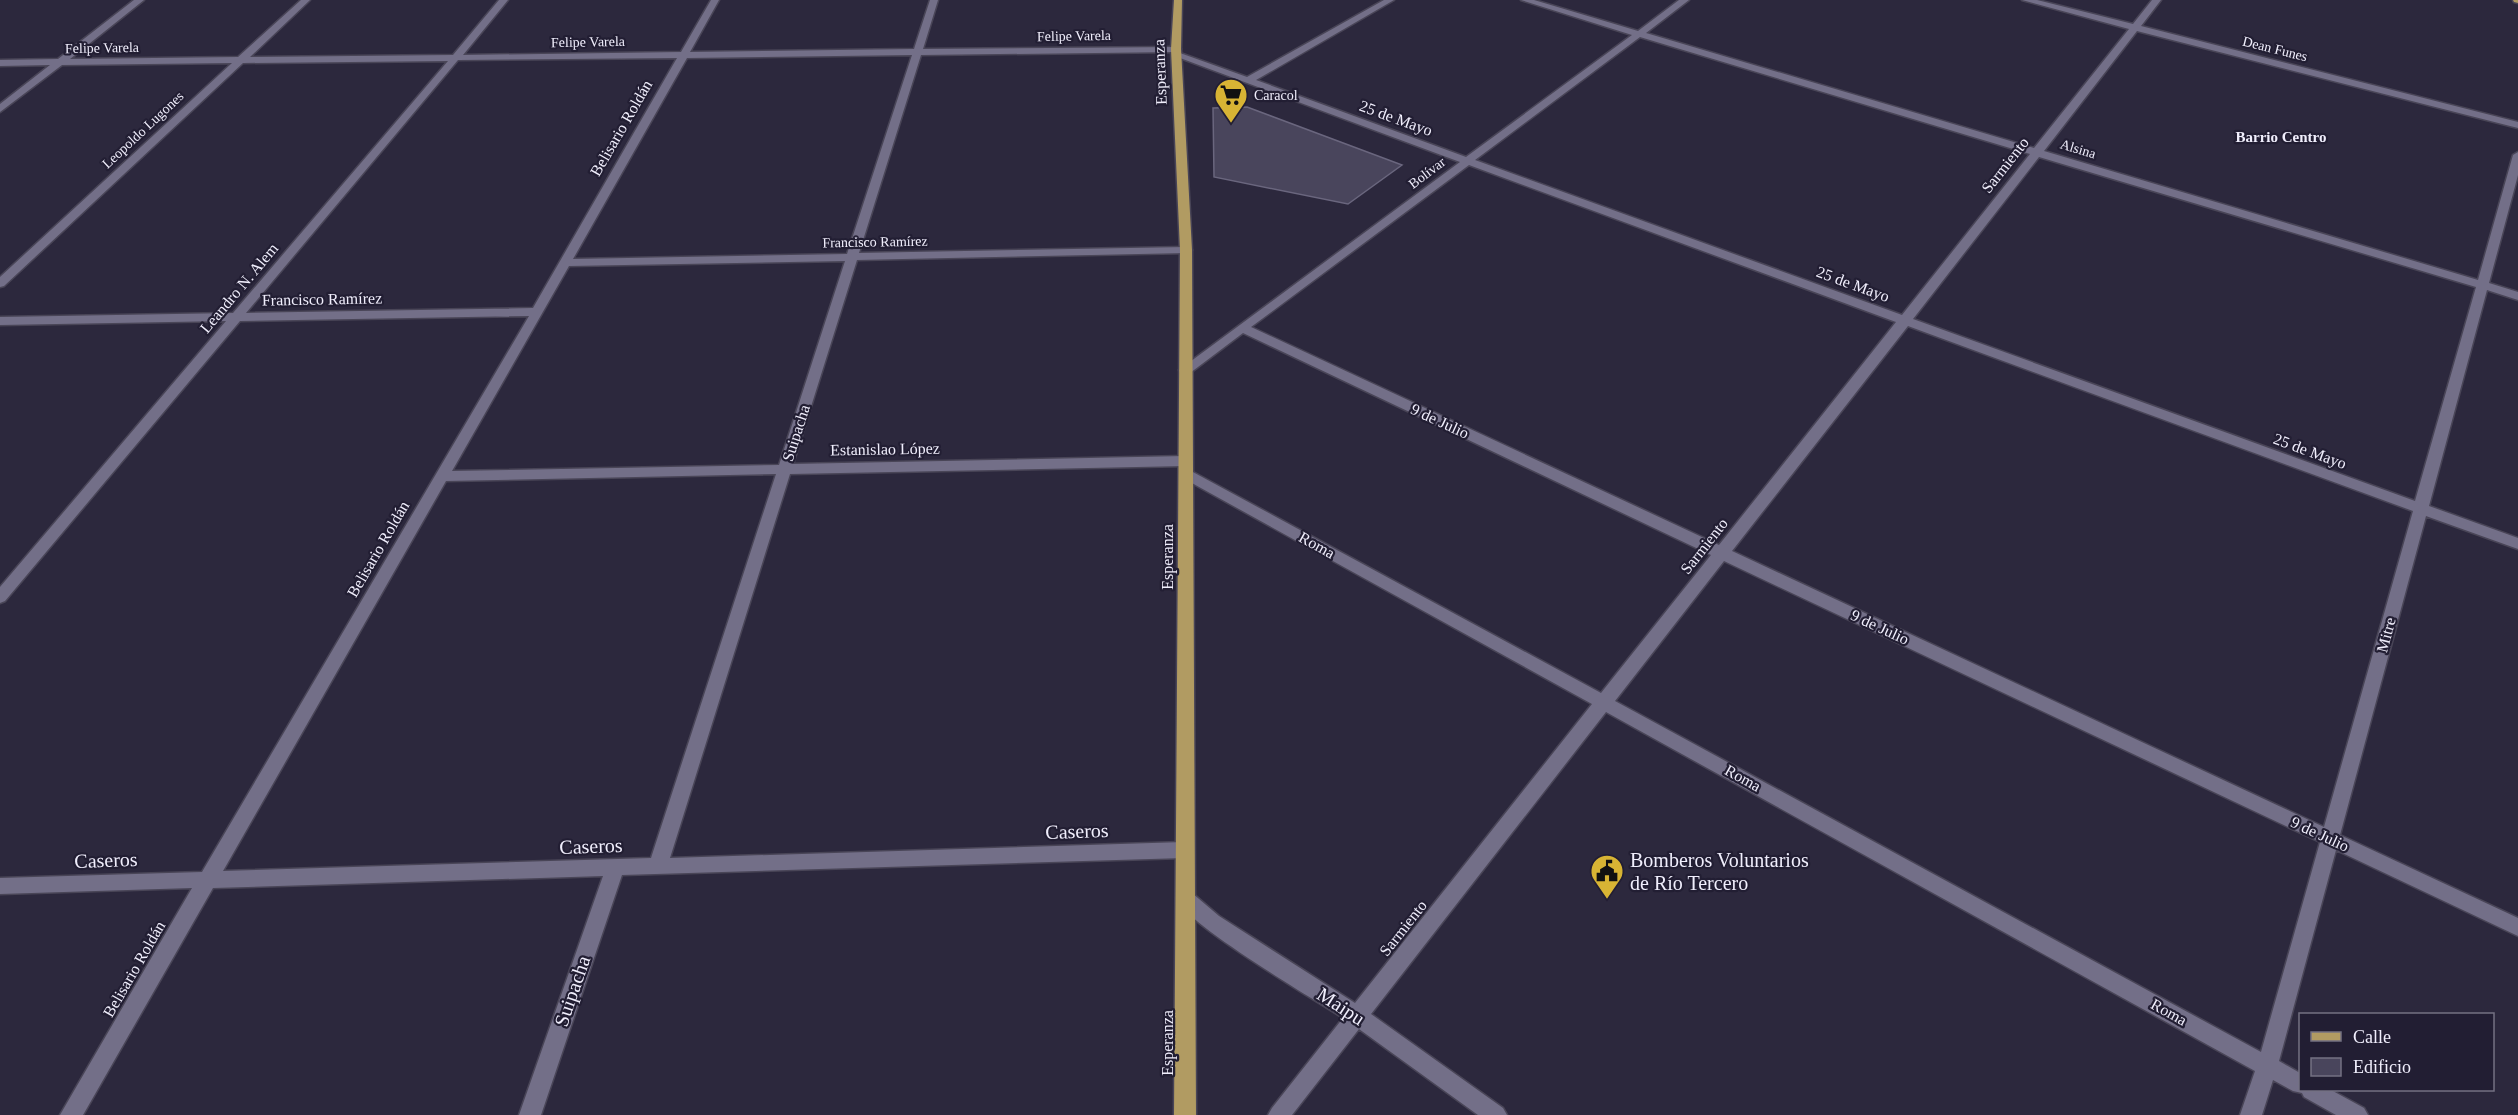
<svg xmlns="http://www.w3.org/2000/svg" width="2518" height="1115" font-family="'Times New Roman',serif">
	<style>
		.building { fill: #49455c; stroke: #6a667e; stroke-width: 1.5 }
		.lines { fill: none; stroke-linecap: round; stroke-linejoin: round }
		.minor-casing { stroke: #494557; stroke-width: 3 }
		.major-casing { stroke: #494557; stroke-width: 3 }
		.minor { fill: #736f88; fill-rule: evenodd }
		.major { fill: #b19b62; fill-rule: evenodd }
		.labels { text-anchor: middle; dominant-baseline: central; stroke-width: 4.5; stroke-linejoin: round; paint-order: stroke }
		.far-street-label { font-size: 14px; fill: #f0eefc; stroke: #221e33 }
		.far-poi-label { font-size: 14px; fill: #f0eefc; stroke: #221e33; text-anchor: start }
		.far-neighbourhood-label { font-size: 15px; font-weight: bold; fill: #f0eefc; stroke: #221e33 }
		.street-label { font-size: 16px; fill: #f0eefc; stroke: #221e33 }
		.near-street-label { font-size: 20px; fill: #f0eefc; stroke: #221e33 }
		.near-poi-label { font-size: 20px; fill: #f0eefc; stroke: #221e33; text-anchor: start }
	</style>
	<rect width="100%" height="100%" fill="#2c283d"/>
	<path class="building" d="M1247,107L1402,165L1348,204L1214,177L1213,108Z"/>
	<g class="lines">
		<g class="minor-casing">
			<g id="minor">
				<path d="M134,0H144L70,59L238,57L301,0H310L250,57L453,55L499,0H508L463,55L681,52L711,0H719L690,52L914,49L930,0H938L923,49L1179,47L1181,49L1176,52L921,55L859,253L1186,247L1192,250L1186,253L857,260L793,464L1185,456L1192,461L1185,466L790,474L670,858L1184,842L1190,844L1193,850L1190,856L1184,858L622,875L541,1115H519L603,876L213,888L83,1115H60L192,888L0,894V878L202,872L529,316L240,321L5,601L0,603V587L226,321L0,325V317L233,313L448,61L243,63L4,286L0,287V277L232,63L62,65L0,112V104L50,65L0,66V60L58,59ZM912,55L847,254L573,259L687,58ZM677,58L533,308L246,313L458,60ZM845,261L779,465L452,471L569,266ZM776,474L651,858L223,871L446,481Z"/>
				<path d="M1384,0H1394L1256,80L1466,157L1632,35L1521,0H1534L1638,31L1679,0H1689L1646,33L2034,148L2129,29L2022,0H2037L2133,24L2152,0H2161L2141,26L2518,122V128L2137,31L2044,151L2478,280L2513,155L2518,152V175L2489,283L2518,292V300L2487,290L2429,506L2518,538V549L2426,516L2340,835L2518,918V936L2336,850L2279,1061L2300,1073V1090H2331L2364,1108L2368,1115H2336L2304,1097L2302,1093L2293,1091L2273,1080L2262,1115H2240L2255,1071L1606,712L1371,1014L1503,1108L1507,1115H1478L1359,1029L1292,1115H1268L1272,1108L1343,1018C1312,998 1188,925 1176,899L1178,893L1185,891L1192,893L1219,916L1355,1003L1592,704L1181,477L1179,474L1181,471H1191L1601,693L1711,555L1243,333L1190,373H1180L1179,370L1460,162L1172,55L1180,53L1247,77ZM1640,37L2030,154L1902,315L1475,160ZM2039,157L2476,287L2415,501L1913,319ZM1469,165L1896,322L1719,545L1251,327ZM1908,326L2413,511L2324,827L1732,551ZM1724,561L2320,842L2261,1052L1615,701Z"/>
			</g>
		</g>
		<g class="major-casing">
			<g id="major">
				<path d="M1174,0H1182L1181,49L1192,250L1196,1115H1174L1180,250L1171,49Z"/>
				<path d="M2513,0H2518V3L2514,2Z"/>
			</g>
		</g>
		<use href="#minor" class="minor"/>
		<use href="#major" class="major"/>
	</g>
	<defs>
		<g id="supermarket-pin" transform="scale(1.725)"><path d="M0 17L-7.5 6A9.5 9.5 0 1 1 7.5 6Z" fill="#d8b434" stroke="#221e33"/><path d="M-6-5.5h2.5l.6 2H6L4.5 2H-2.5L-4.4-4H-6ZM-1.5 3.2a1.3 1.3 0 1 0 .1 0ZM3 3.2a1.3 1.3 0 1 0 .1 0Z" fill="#111"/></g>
		<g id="civic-pin" transform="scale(1.725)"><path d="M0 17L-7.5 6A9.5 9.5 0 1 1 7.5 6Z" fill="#d8b434" stroke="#221e33"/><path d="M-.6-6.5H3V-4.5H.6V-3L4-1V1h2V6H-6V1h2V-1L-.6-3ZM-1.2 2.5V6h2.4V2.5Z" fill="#111"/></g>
	</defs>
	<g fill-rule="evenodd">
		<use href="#supermarket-pin" x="1231" y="95"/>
		<use href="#civic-pin" x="1607" y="871"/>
	</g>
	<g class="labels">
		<g class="far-street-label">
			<text transform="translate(1074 36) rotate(-1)">Felipe Varela</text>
			<text transform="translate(588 42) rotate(-1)">Felipe Varela</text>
			<text transform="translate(102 48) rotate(-1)">Felipe Varela</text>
			<text transform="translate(2275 49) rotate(14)">Dean Funes</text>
			<text transform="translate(143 130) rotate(-43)">Leopoldo Lugones</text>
			<text transform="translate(2078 149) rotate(17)">Alsina</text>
			<text transform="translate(1427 173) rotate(-37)">Bolívar</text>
			<text transform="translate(875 242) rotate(-1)">Francisco Ramírez</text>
		</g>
		<g class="far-poi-label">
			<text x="1254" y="95">Caracol</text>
		</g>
		<g class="far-neighbourhood-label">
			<text x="2281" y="137">Barrio Centro</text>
		</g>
		<g class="street-label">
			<text transform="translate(1160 72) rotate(-92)">Esperanza</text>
			<text transform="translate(1396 118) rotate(20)">25 de Mayo</text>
			<text transform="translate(621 128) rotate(-60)">Belisario Roldán</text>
			<text transform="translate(2005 165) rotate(-52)">Sarmiento</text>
			<text transform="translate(1853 284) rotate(20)">25 de Mayo</text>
			<text transform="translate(239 288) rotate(-50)">Leandro N. Alem</text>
			<text transform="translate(322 299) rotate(-1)">Francisco Ramírez</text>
			<text transform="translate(1440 421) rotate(25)">9 de Julio</text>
			<text transform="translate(796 433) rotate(-72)">Suipacha</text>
			<text transform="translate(885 449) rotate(-1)">Estanislao López</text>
			<text transform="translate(2310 451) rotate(20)">25 de Mayo</text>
			<text transform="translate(1317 545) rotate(29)">Roma</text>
			<text transform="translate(1704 546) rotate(-52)">Sarmiento</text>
			<text transform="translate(378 549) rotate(-60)">Belisario Roldán</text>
			<text transform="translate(1167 557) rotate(-90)">Esperanza</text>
			<text transform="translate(1880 627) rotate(25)">9 de Julio</text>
			<text transform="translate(2386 635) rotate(-75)">Mitre</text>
			<text transform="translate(1743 778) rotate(29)">Roma</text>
			<text transform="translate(2320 834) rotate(25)">9 de Julio</text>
			<text transform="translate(1403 928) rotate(-52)">Sarmiento</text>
			<text transform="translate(134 969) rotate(-60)">Belisario Roldán</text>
			<text transform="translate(2169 1012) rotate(29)">Roma</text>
			<text transform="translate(1167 1043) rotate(-90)">Esperanza</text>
		</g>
		<g class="near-street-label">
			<text transform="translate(1077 831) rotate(-2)">Caseros</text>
			<text transform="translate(591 846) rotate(-2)">Caseros</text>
			<text transform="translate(106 860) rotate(-2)">Caseros</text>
			<text transform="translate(572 991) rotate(-71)">Suipacha</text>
			<text transform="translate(1341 1006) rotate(33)">Maipu</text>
		</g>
		<g class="near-poi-label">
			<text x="1630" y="860">Bomberos Voluntarios<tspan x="1630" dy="23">de Río Tercero</tspan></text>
		</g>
	</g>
	<rect x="2299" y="1013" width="195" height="78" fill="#221e33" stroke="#747183" stroke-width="1.5"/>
	<rect x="2311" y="1032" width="30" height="9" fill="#b19b62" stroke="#747183" stroke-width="1.5"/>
	<text x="2353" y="1043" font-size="18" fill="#f0eefc">Calle</text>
	<rect x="2311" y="1058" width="30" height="18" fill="#49455c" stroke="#747183" stroke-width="1.5"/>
	<text x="2353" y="1073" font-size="18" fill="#f0eefc">Edificio</text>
</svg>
